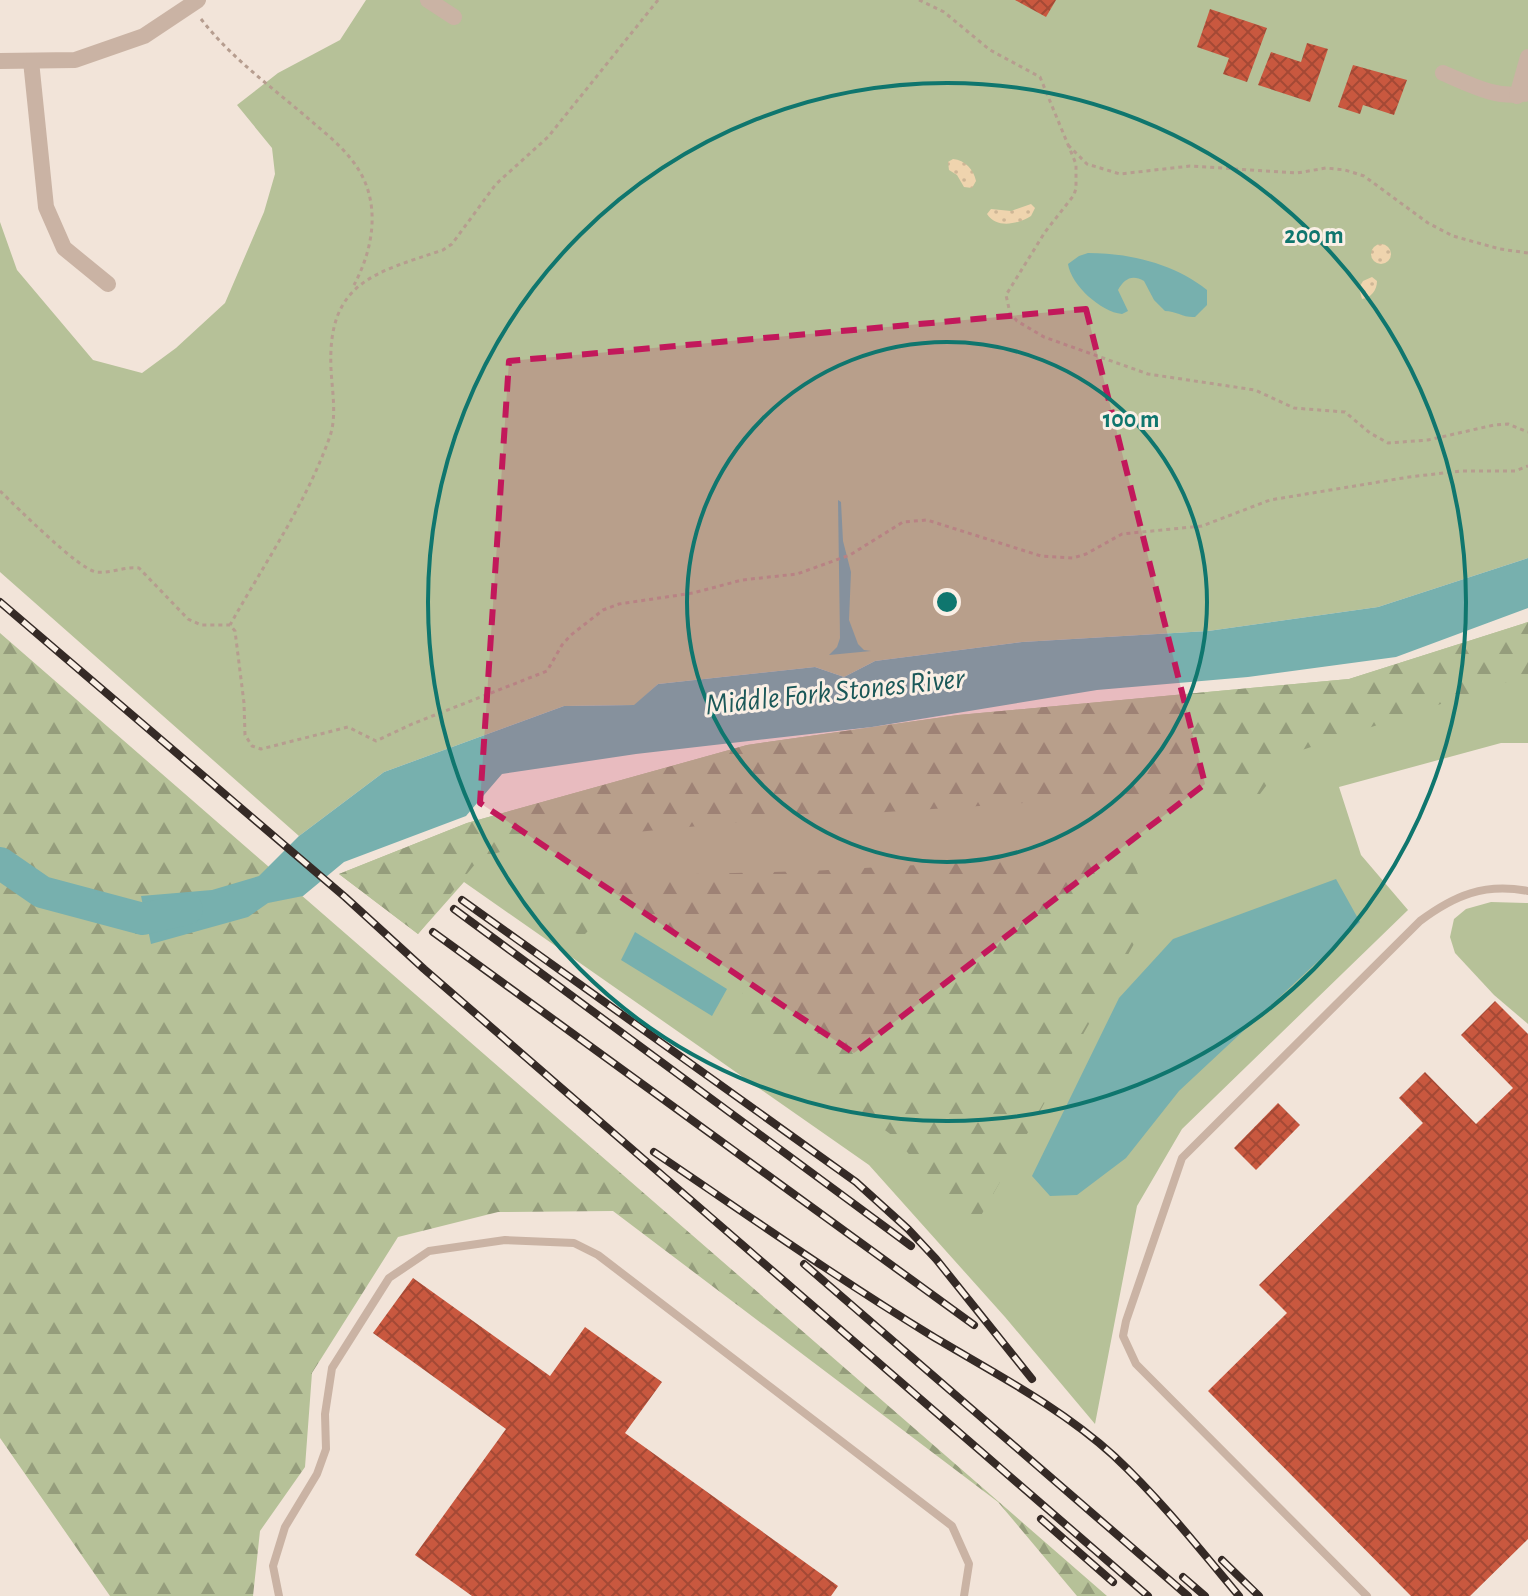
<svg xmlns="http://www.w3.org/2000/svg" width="1528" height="1596" font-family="'Alegreya Sans',sans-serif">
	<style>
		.grass { fill: #b6c198 }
		.forest { fill: url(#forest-firs) }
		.sand { fill: url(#sand-dots) }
		.water { fill: #77b0ae }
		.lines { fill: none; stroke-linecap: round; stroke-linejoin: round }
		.river { stroke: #77b0ae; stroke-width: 32 }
		.building { fill: url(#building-cross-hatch) }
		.path { stroke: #b69d8f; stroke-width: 3; stroke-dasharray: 4 4; stroke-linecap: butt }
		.service { stroke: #cab3a4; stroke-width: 8 }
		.minor { stroke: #cab3a4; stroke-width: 16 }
		.rail-casing { stroke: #352a26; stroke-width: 8 }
		.rail { stroke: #faefe5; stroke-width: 5; stroke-dasharray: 15; stroke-linecap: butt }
		.marked { fill: #c2185b; fill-opacity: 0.2; stroke: #c2185b; stroke-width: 6; stroke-dasharray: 16 10; stroke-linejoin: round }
		.ring { fill: none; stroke: #0f766e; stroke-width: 4 }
		.labels { text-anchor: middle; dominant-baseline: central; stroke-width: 6; stroke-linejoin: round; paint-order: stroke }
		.water-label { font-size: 30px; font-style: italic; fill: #1b5858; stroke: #faefe5 }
		.centre { fill: #0f766e; stroke: #faefe5; stroke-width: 4 }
		.ring-label { font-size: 24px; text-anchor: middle; font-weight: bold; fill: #0f766e; stroke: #faefe5; stroke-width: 6; stroke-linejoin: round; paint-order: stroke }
	</style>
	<defs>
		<pattern id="forest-firs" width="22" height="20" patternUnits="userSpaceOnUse" patternTransform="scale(2)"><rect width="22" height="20" fill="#b6c198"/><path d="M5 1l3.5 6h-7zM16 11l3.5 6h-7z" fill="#959d7c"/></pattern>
		<pattern id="sand-dots" width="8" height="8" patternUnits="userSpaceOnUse" patternTransform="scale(2)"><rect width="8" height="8" fill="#efd4ae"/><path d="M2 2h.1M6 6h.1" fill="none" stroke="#ceb696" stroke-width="1.8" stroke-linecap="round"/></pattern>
		<pattern id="building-cross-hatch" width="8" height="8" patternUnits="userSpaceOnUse" patternTransform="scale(2)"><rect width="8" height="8" fill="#c9583f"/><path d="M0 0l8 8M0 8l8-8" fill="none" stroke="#a44935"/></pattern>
	</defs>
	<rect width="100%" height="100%" fill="#f2e4d9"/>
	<g class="grass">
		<path d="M366,0H1528V558L1378,607L1208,631L1022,642L875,661L844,677L815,667L658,684L635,705L564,706L384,772L299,836L0,572V222L17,270L93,360L142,373L176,348L225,303L264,212L275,174L272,148L237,105L278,73L340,40Z"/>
		<path d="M1528,622V743H1501L1339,787L1361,855L1408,910L1182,1129L1137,1206L1095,1424L1005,1317L869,1165L464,882L418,934L339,874L467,823L747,745L958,715L1349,679Z"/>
		<path d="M1491,902L1528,903V1024L1494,995L1455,953L1450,937L1454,919L1466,909Z"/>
	</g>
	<g class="forest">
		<path d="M1528,622V675L1290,754L1260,794H1165L761,820L533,842L480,858L418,934L339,874L467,823L747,745L958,715L1349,679Z"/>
		<path d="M0,633L1107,1596H1077L998,1502L613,1211L498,1212L398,1237L312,1373L305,1467L260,1531L253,1596H110L0,1438Z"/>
		<path d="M1130,853L1152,912L974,1228L893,1136L745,1028L742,980L640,909L601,918L583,936L544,922L523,896L538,878L811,871Z"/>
	</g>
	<g class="sand">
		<path d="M953,159C965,160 974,170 976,181L972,188L964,187L957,175L949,170L948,162Z"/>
		<path d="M1031,204L1035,208L1031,216C1018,224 997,229 987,214L991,209L1011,211Z"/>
		<circle cx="1381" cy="254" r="10"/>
		<path d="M1372,277L1377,281C1377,290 1371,298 1362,299L1359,288L1363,281Z"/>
	</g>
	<g class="water">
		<path d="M1088,253C1130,253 1175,264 1207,290V305L1195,317C1184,318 1176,311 1165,311L1154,300L1144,281C1132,274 1124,279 1118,290L1128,311L1122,314C1101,312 1071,285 1068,264L1079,256Z"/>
		<path d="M838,500L841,502L843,541L851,572L849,620L858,644L864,650L871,651L829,655L837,647L840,638Z"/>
		<path d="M1528,558V608L1396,657L1248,677L1097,690L872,727L636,754L502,774L466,816L344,862L303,896L268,903L248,917L151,944L141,896L212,890L259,876L299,836L384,772L564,706L634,705L658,684L815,667L844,677L875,661L1022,642L1208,631L1378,607Z"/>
		<path d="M1336,879L1360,922L1179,1091L1126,1158L1077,1195L1050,1196L1032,1176L1119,998L1173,939Z"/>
		<path d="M635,932L727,989L712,1016L621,960Z"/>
	</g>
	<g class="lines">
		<path class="river" d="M0,863L42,892L143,919L187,909"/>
	</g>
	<g class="building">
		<path d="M1015,0H1056L1046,17Z"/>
		<path d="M1210,9L1267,28L1247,82L1223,74L1229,58L1197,47Z"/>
		<path d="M1307,43L1328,49L1310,102L1258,85L1271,52L1301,62Z"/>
		<path d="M1353,65L1407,80L1394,115L1363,105L1360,114L1338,107Z"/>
		<path d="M1495,1001L1528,1034V1539L1470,1596H1411L1208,1391L1287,1313L1259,1285L1423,1123L1399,1098L1425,1072L1476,1124L1513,1088L1461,1035Z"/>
		<path d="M1278,1103L1300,1125L1256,1170L1234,1148Z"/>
		<path d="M413,1278L550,1376L585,1327L662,1382L625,1433L838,1586L831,1596H472L415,1555L506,1429L373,1333Z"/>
	</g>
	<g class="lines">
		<g class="path">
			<path d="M658,0L548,137L496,184L452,244L443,250C374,273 327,282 331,369C332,390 337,416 330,436C307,502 264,564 230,625L235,631L244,703L245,735L252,746L261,749L273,746L348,727L376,741L412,724L547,671L562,645L571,635L603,610L619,604L693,593L742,580L797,574L850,555L903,522L927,520L1041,556L1073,558L1086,554L1122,534L1202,526L1270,500L1409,477L1461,471H1515L1528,466"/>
			<path d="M919,0L944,12L990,50L1040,77L1076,164V188L1074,195L1045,232L1006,295L1010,313L1017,321L1044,337L1148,374L1255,390L1294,408L1345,412L1370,433L1388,443L1428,440L1494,425L1508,424L1528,432"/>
			<path d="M201,19C231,58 273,88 310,120C325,133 342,146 354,163C382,200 374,248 354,285"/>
			<path d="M1068,145L1087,164L1120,174L1190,166L1297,173L1326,168L1345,170L1364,176L1428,223L1453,236L1500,249L1528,253"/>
			<path d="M0,491C18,508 77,568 96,572C111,574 124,566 139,568L188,619L201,625H230"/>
		</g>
		<g class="service">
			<path d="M279,1596L273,1566L285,1527L317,1474L326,1449L325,1414L332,1368L389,1278L429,1251L505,1240L574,1243L598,1255L952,1526L969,1564L964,1596"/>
			<path d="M1367,1596L1136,1364L1123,1336L1126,1321L1182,1158L1420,921C1455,895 1484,883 1528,891"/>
		</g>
		<g class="minor">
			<path d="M428,0L454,17"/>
			<path d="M0,61L75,60L144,36L198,0"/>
			<path d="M31,61L46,207L64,248L108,284"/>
			<path d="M1443,73C1471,85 1498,100 1528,93"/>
			<path d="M1517,96L1528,57"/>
		</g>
		<g class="rail-casing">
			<g id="rail">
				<path d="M0,602L345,897L424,969L1148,1596"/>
				<path d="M462,900L856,1182L908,1229L936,1259L1032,1379"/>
				<path d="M454,909L911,1246"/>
				<path d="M433,932L974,1325"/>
				<path d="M654,1152C746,1214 837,1278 932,1336C994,1373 1060,1407 1114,1456C1160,1499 1199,1548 1239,1596"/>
				<path d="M804,1264L1188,1596"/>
				<path d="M1041,1519L1113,1582"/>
				<path d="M1222,1560L1259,1596"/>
				<path d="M1183,1577L1205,1596"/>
			</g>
		</g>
		<use href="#rail" class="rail"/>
	</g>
	<path class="marked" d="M1086,309L1205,784L854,1053L480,803L509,361Z"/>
	<g class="ring">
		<circle cx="947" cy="602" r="260"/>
		<circle cx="947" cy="602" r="519"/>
	</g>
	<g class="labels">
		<g class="water-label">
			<text transform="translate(835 692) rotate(-6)">Middle Fork Stones River</text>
		</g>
	</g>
	<circle cx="947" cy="602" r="12" class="centre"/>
	<g class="ring-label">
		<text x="1314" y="243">200 m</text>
		<text x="1131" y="427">100 m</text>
	</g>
</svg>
